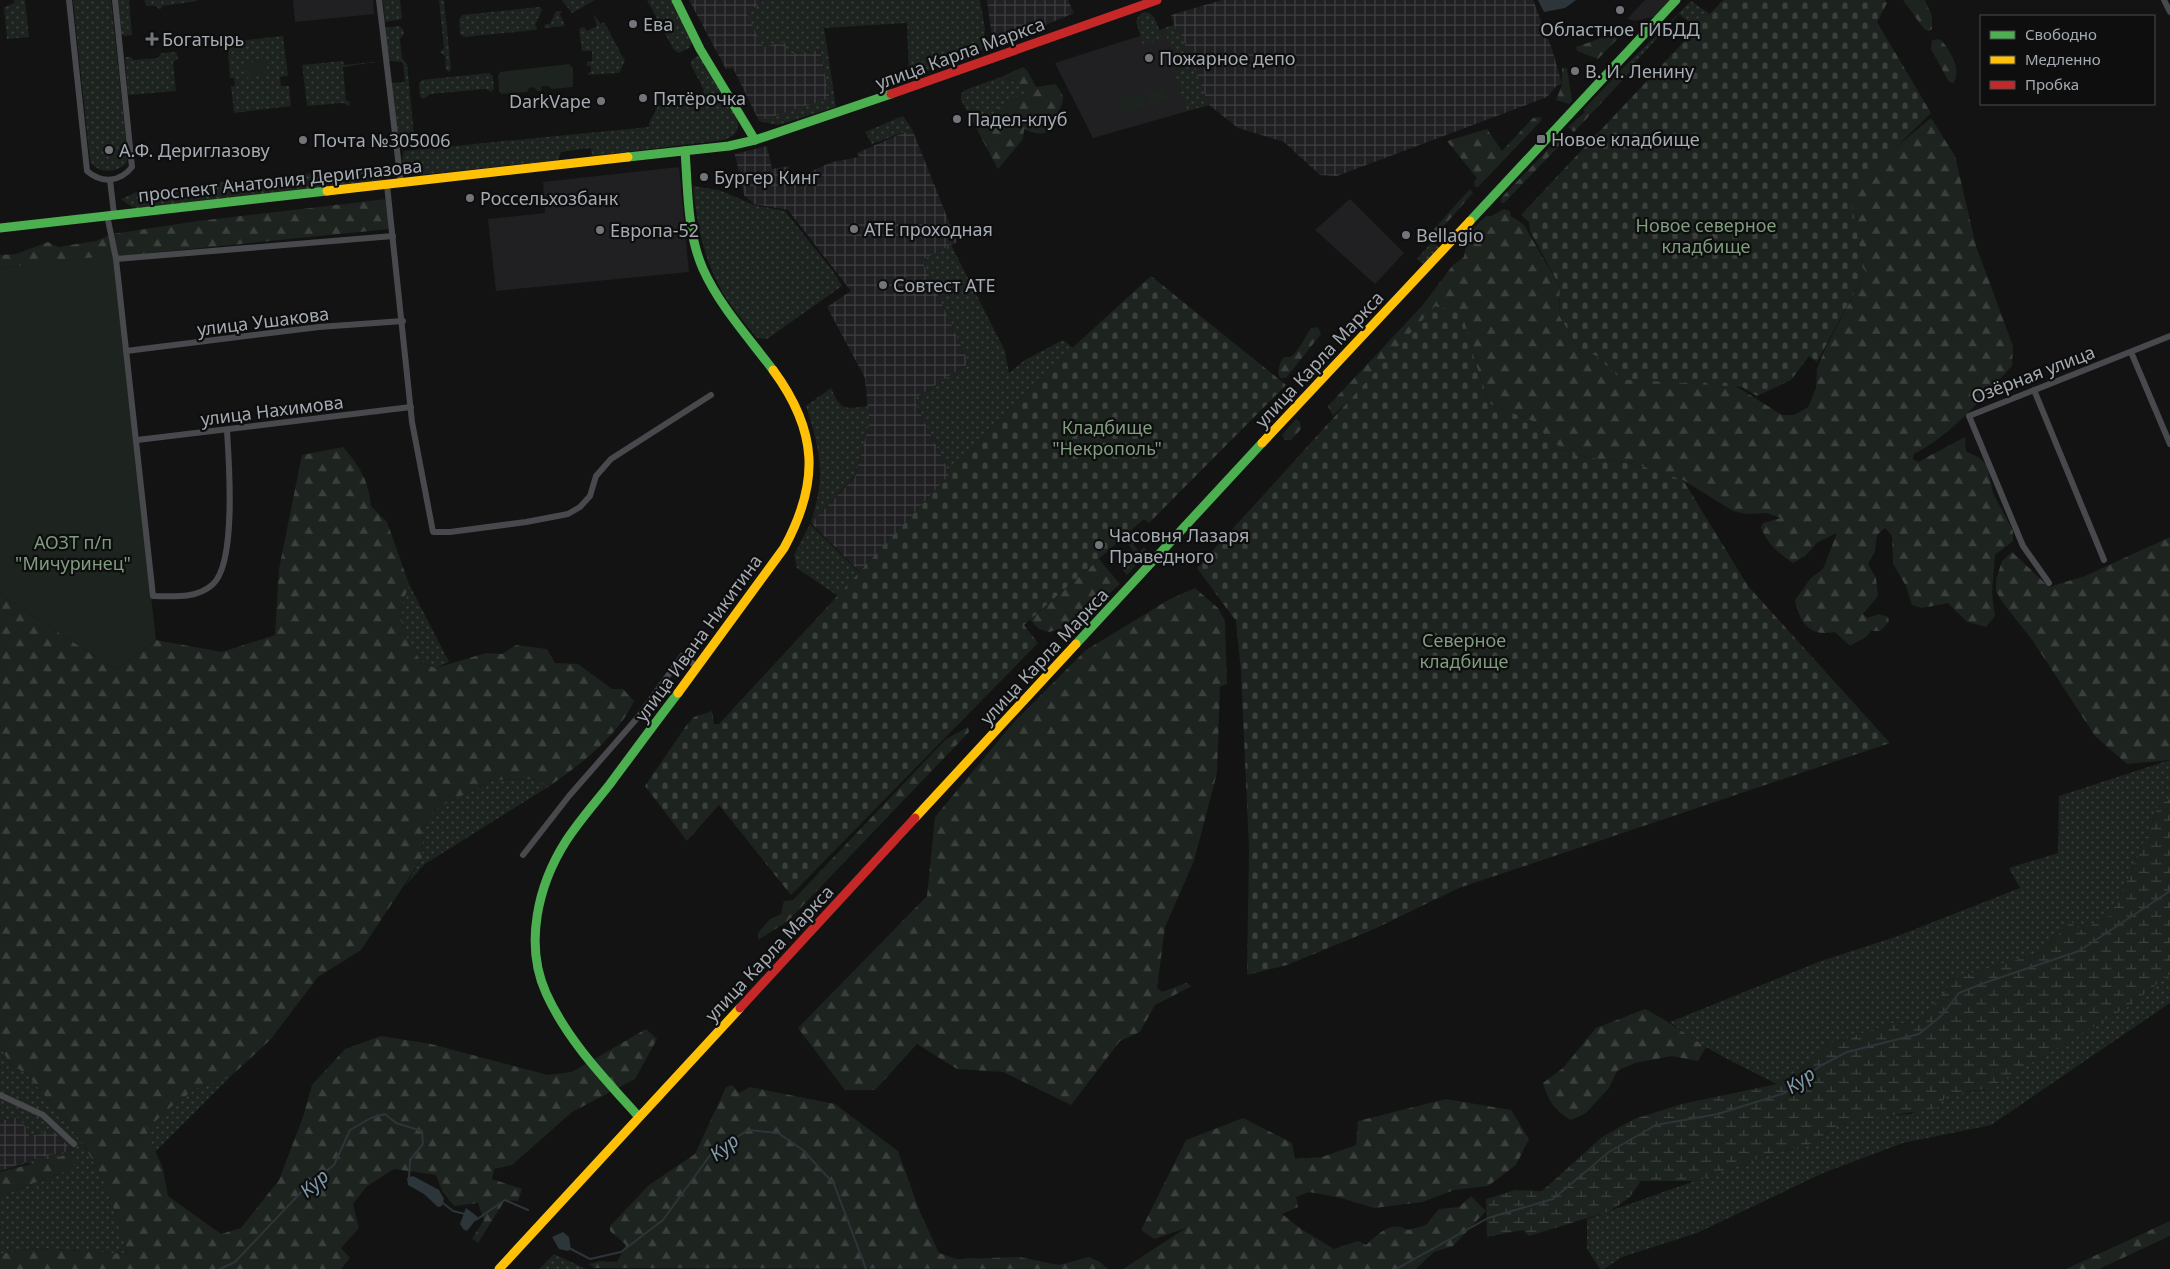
<svg xmlns="http://www.w3.org/2000/svg" width="2170" height="1269" font-family="'Noto Sans',sans-serif">
	<style>
		.built { fill: #202022 }
		.industrial { fill: url(#industrial-grid) }
		.grass { fill: url(#grass-dots) }
		.forest { fill: url(#forest-firs) }
		.wetland { fill: url(#wetland-marsh) }
		.cemetery { fill: url(#cemetery-stones) }
		.garden { fill: #1d231e }
		.water { fill: #2c3539 }
		.lines { fill: none; stroke-linecap: round; stroke-linejoin: round }
		.stream { stroke: #2c3539; stroke-width: 2 }
		.street { stroke: #48494c; stroke-width: 6 }
		.fast { stroke: #4caf50; stroke-width: 9 }
		.slow { stroke: #ffc107; stroke-width: 9 }
		.jam { stroke: #c62828; stroke-width: 9 }
		.poi-dot { fill: #72767b; stroke: #0e0e0f; stroke-width: 2 }
		.labels { text-anchor: middle; dominant-baseline: central; stroke-width: 4.5; stroke-linejoin: round; paint-order: stroke }
		.poi-label { font-size: 18px; fill: #a5abb3; stroke: #0e0e0f; text-anchor: start }
		.street-label { font-size: 18px; fill: #a5abb3; stroke: #0e0e0f }
		.park-label { font-size: 18px; fill: #7f9d7e; stroke: #0e0e0f }
		.water-label { font-size: 19px; font-style: italic; fill: #7f9bab; stroke: #0e0e0f }
	</style>
	<defs>
		<pattern id="industrial-grid" width="8" height="8" patternUnits="userSpaceOnUse" patternTransform="scale(1.25)"><rect width="8" height="8" fill="#202022"/><path d="M0 4h8M4 0v8" fill="none" stroke="#3d3e40"/></pattern>
		<pattern id="grass-dots" width="8" height="8" patternUnits="userSpaceOnUse" patternTransform="scale(1.25)"><rect width="8" height="8" fill="#1d231e"/><path d="M2 2h.1M6 6h.1" fill="none" stroke="#3b403c" stroke-width="1.8" stroke-linecap="round"/></pattern>
		<pattern id="forest-firs" width="22" height="20" patternUnits="userSpaceOnUse" patternTransform="scale(1.25)"><rect width="22" height="20" fill="#1d231e"/><path d="M5 1l3.5 6h-7zM16 11l3.5 6h-7z" fill="#3b403c"/></pattern>
		<pattern id="wetland-marsh" width="20" height="14" patternUnits="userSpaceOnUse" patternTransform="scale(1.25)"><rect width="20" height="14" fill="#1d231e"/><path d="M1 5h8M5 5V1M11 12h8M15 12V8" fill="none" stroke="#3b403c"/></pattern>
		<pattern id="cemetery-stones" width="16" height="16" patternUnits="userSpaceOnUse" patternTransform="scale(1.25)"><rect width="16" height="16" fill="#1d231e"/><path d="M2 7V4a2 2 0 0 1 4 0v3zM10 15v-3a2 2 0 0 1 4 0v3z" fill="#3b403c"/></pattern>
	</defs>
	<rect width="100%" height="100%" fill="#131314"/>
	<g class="built">
		<path d="M293,0H373L374,14L295,22Z"/>
		<path d="M1645,0H1672L1657,16L1635,21L1627,19Z"/>
		<path d="M1174,25L1176,31L1181,34L1209,105L1093,138L1055,63Z"/>
		<path d="M679,167L689,272L496,291L488,219L545,213L543,182Z"/>
		<path d="M1350,199L1404,253L1375,284L1315,230Z"/>
	</g>
	<g class="industrial">
		<path d="M689,0H764L747,14L786,42L787,54L820,50L830,99L759,121L733,68L726,69Z"/>
		<path d="M987,0H1068L1074,13L1002,43L995,44L991,31Z"/>
		<path d="M1222,0H1533L1552,49L1562,84L1557,85L1547,97L1337,176L1320,175L1284,142L1238,128L1209,105L1181,35L1176,31L1171,15Z"/>
		<path d="M912,129L957,242L922,260L969,363L916,398L917,406L950,474L860,572L811,523L855,477L869,423L865,378L827,307L851,291L788,210L754,204L744,195L735,154L767,146L772,169L789,166L792,180L832,162L859,157L857,153Z"/>
		<path d="M17,1117L29,1130L30,1136L40,1134L50,1127L73,1150L31,1160L0,1171V1121Z"/>
	</g>
	<g class="grass">
		<path d="M14,0H25L29,37L7,39L4,7L15,3Z"/>
		<path d="M73,0H111L128,158L126,164C115,173 98,174 90,161Z"/>
		<path d="M118,0H129L132,35L124,36L121,33Z"/>
		<path d="M144,0H197V1L162,6L160,10L156,6H146Z"/>
		<path d="M383,0H400L402,19L385,22Z"/>
		<path d="M439,0H444L451,69L449,72L446,70L445,56L440,52L444,48Z"/>
		<path d="M562,0H595L572,13Z"/>
		<path d="M647,0H673L692,42L689,48L679,53L674,50Z"/>
		<path d="M764,0H980L985,29L982,50L968,59L909,76L907,23L824,28L836,107L778,125L759,121L830,98L820,50L787,54L785,42L763,47L747,14Z"/>
		<path d="M1691,1L1710,14L1697,28L1679,14L1630,68L1626,65Z"/>
		<path d="M540,7L542,10L535,25L537,28L536,30L464,37L460,34L459,19L462,15Z"/>
		<path d="M556,11H562L560,14L565,26L544,28L545,24H550Z"/>
		<path d="M1145,12C1157,13 1158,29 1162,39L1143,45L1136,21L1139,15Z"/>
		<path d="M593,14L601,24L604,22L625,61L619,73L588,75V73L591,72V66H587V62L592,61V51H582L579,29L584,27L587,31L597,26Z"/>
		<path d="M1174,25L1176,31L1181,34L1209,105L1187,111L1174,71L1182,68L1175,46L1169,44L1164,28Z"/>
		<path d="M399,26L403,29L404,34L400,39L402,59L407,64L414,134L412,138L402,139L397,135L392,83L405,82L403,62L389,61L385,28Z"/>
		<path d="M283,36L288,76L280,77L281,86H289L291,106L234,113L231,86H235L234,78H230L228,50L221,49V43Z"/>
		<path d="M176,52L178,59L173,62L176,91L128,95L125,57H131L133,60L158,58L161,53Z"/>
		<path d="M697,56L700,57C709,71 739,111 738,126C737,134 731,137 725,140L592,156L591,148L561,152L558,160L419,175L408,170L402,161L404,151L649,127V123L658,106L705,99L703,88L691,65V61Z"/>
		<path d="M342,61L345,65L383,61L343,67L346,100L350,102L349,106L343,103L307,106L302,65Z"/>
		<path d="M489,73L493,76L494,89L491,92L486,89L430,94L424,99L420,97L419,83L422,80Z"/>
		<path d="M1001,77L1015,82L1026,93L1000,106L992,119L982,117L973,122L961,100V94L965,90Z"/>
		<path d="M903,116L912,129L872,144L865,132Z"/>
		<path d="M392,165L387,177L377,182L137,208L130,206L121,199L139,191Z"/>
		<path d="M693,186L719,190L754,205L785,211L833,271L842,286L767,339L757,338C746,324 733,310 724,295C704,261 697,225 693,186Z"/>
		<path d="M1433,241L1440,249L1424,264L1417,259Z"/>
		<path d="M951,245L1005,351L1009,373L1025,360L1063,340L1073,348L1023,395L950,474L917,406L916,398L969,363L922,260Z"/>
		<path d="M831,388C841,411 844,409 868,406L869,423L855,476L811,523C813,514 817,503 818,493C824,463 815,435 806,406Z"/>
		<path d="M810,524L859,572L838,596L797,568L794,555Z"/>
		<path d="M1129,538L1139,552L1144,547L1148,552L1127,575L1122,569L1136,555L1126,541Z"/>
		<path d="M409,584L449,662L435,668L420,661L403,631L401,609Z"/>
		<path d="M2170,760V799L2160,802L2132,871L2110,916L2081,930L2071,922L2040,953L1955,978L1925,1015L1913,1024L1894,1023L1828,1044L1813,1061L1777,1084C1740,1065 1701,1048 1670,1022L1821,961L1895,937L2020,888L2009,868L2058,853L2059,796Z"/>
		<path d="M531,779L551,785L425,864L405,886L422,858L423,828L435,809L493,780Z"/>
		<path d="M2170,974V1003L1991,1125L1903,1143L1823,1173L1697,1233L1622,1257L1604,1269H1600L1587,1249V1219L1774,1153L1812,1144L1840,1124L1872,1117L1911,1114L1948,1094L1984,1090L2129,1006Z"/>
		<path d="M0,1046L10,1064L27,1074L82,1142L106,1184L128,1254L37,1248L0,1254V1196L66,1171L28,1163L0,1171L31,1160L73,1150L50,1128L40,1134L29,1136V1130L17,1117L0,1121Z"/>
		<path d="M230,1077L155,1152L145,1130L172,1106L197,1088Z"/>
		<path d="M554,1254L586,1269H539Z"/>
	</g>
	<g class="forest">
		<path d="M1903,0H1925L1932,16V29L1928,31L1924,29Z"/>
		<path d="M1621,31L1623,33L1598,59L1577,51L1576,47Z"/>
		<path d="M1940,39C1949,48 1963,71 1953,83L1949,82L1931,49L1932,40Z"/>
		<path d="M1626,65L1632,70L1574,132L1568,127L1585,112L1583,110Z"/>
		<path d="M1023,67L1027,70L1036,87L1055,84C1064,94 1066,100 1058,112L1061,119C1047,135 1043,137 1024,129L1023,139L998,169L973,122L982,117L992,119L1000,106L1025,93L1015,82L1001,77Z"/>
		<path d="M1562,68H1567L1572,101L1569,104L1556,100L1562,85Z"/>
		<path d="M1541,117V121L1478,187H1475L1474,182L1477,178L1447,141L1487,129L1502,151L1533,118Z"/>
		<path d="M1931,118L1955,156L1976,246L2013,346L2012,366C1982,398 1953,434 1914,454L1913,459L1918,462L1965,437L1966,451L1978,457L1987,465L1993,493L2013,531V541L1995,555L1992,593L1995,616L1986,627L1967,622L1948,603L1922,608L1912,605L1906,586L1893,564L1892,536L1885,528L1877,535L1875,552L1868,564L1876,578L1878,596L1863,614L1868,618L1879,614L1888,617L1889,622L1880,631H1871L1866,637L1850,646L1835,632C1809,637 1800,623 1795,600L1811,578L1823,569L1837,533L1818,542L1805,556L1793,563C1778,553 1767,544 1761,527L1763,523L1781,518L1766,513L1747,514L1733,511L1683,480L1639,465L1574,455L1550,441L1532,421L1490,404L1476,365L1358,392L1333,416L1328,406L1422,306L1453,265L1464,257L1468,234L1486,216H1491L1504,209L1510,211L1511,216L1524,225L1560,287L1559,315L1581,353L1595,355L1621,379L1729,385L1739,388L1782,415H1794L1808,407L1816,388L1817,369L1825,349L1865,273L1848,193L1890,152Z"/>
		<path d="M1558,139H1561L1562,143L1504,203H1501V198Z"/>
		<path d="M1470,189L1473,193L1433,238L1431,236L1433,230Z"/>
		<path d="M387,199L390,229L0,268V255L16,254L48,242L58,247L96,241L112,234L198,221Z"/>
		<path d="M1318,327L1321,334L1286,378H1280C1276,371 1280,362 1284,357H1291C1301,348 1304,338 1311,328Z"/>
		<path d="M1296,419L1300,422L1301,429L1291,440H1285L1282,435Z"/>
		<path d="M343,447C359,465 369,481 371,506L387,522L409,584L401,609L403,631L420,661L435,668L486,653L502,654L516,645L547,649L555,663L578,664L612,689H623L634,701C618,736 582,763 551,785L531,779L493,780L435,809L423,828L422,858L361,950L318,977L271,1039L230,1077L197,1088L172,1106L146,1130L163,1169L168,1196L221,1234L241,1228L279,1180L303,1117L312,1085L345,1049L381,1036L431,1044L548,1075L572,1072L646,1029L657,1039L635,1079L572,1112L512,1165L494,1169L492,1179L522,1189L518,1201L505,1200L478,1243L472,1239L484,1220L478,1203L454,1206L442,1191L436,1175L394,1169L366,1187L353,1204L359,1228L341,1248L350,1258L341,1269H0V1254L37,1248L128,1254L106,1184L82,1142L27,1074L10,1064L0,1046V594L116,670L156,640L222,652L275,635L279,569L302,455Z"/>
		<path d="M2170,537V760L2127,764L2095,736L2033,641L2003,603L1996,591V580L2002,561L2012,552L2049,587L2085,576Z"/>
		<path d="M1099,559L1120,584L1074,625L1049,632L1039,629L1030,620Z"/>
		<path d="M1195,588L1218,608L1225,621L1227,684L1220,687L1217,773L1194,861L1165,927L1157,988L1162,992L1186,983L1192,986L1155,1005L1140,1032L1120,1041L1071,1105L1003,1072L957,1069L917,1044L875,1090H845L798,1028L927,896L935,817L1014,722L1086,650L1170,599Z"/>
		<path d="M968,727L969,732L788,921L758,940V933L770,919L781,914L784,901L793,900L946,739Z"/>
		<path d="M1645,1009C1667,1020 1685,1034 1706,1047L1698,1061L1672,1056L1635,1063L1617,1071L1609,1088L1586,1113L1571,1120C1555,1111 1548,1101 1543,1083L1563,1068L1596,1028Z"/>
		<path d="M732,1085L739,1093L750,1087L835,1104L898,1151L920,1212L939,1253L957,1259L1019,1257L1059,1265L1089,1257L1100,1262L1108,1269L594,1268L589,1264L600,1261L617,1262L626,1245L610,1231V1226L649,1185L695,1154L726,1087Z"/>
		<path d="M1446,1099L1511,1110L1529,1139L1516,1165L1488,1186L1454,1190L1423,1202L1374,1208L1341,1198L1309,1192L1296,1197L1298,1207L1282,1214L1301,1229L1334,1249L1358,1241L1366,1245C1379,1234 1390,1220 1408,1230L1426,1225L1439,1209L1459,1207L1471,1196L1486,1211L1453,1246L1434,1252L1416,1269H1123L1186,1228L1154,1239L1141,1230L1186,1140L1243,1118L1292,1143L1295,1159L1322,1157L1356,1145L1358,1121Z"/>
		<path d="M66,1155L76,1164L66,1171L0,1196V1172Z"/>
		<path d="M2170,1221V1236L2099,1269H2066Z"/>
	</g>
	<path class="wetland" d="M2170,799V974L2129,1006L1987,1089L1948,1094L1937,1108L1840,1124L1812,1144L1774,1153L1696,1181H1641L1629,1198L1610,1211L1529,1236L1523,1230L1487,1237L1486,1199L1515,1190L1542,1191L1602,1137L1634,1119L1682,1104L1777,1084L1813,1061L1828,1044L1894,1023L1913,1024L1925,1015L1955,978L2040,953L2071,922L2081,930L2110,916L2132,871L2160,802Z"/>
	<g class="cemetery">
		<path d="M1723,0H1885L1887,3L1877,22L1931,113L1849,193L1865,273L1817,362L1809,356L1791,380L1757,396L1742,387L1621,379L1595,355L1581,353L1559,315L1560,287L1530,231L1529,222L1521,215Z"/>
		<path d="M1151,276L1286,385L1149,523L1144,519L1024,625L1038,643L791,895L719,805L687,841L645,786L686,726L694,717L712,711L714,724H719L1034,383Z"/>
		<path d="M1435,306L1457,312L1464,320L1476,365L1490,404L1532,421L1551,441L1574,455L1639,465L1683,480L1748,586L1890,743L1459,888L1372,930L1287,965L1247,975L1249,848L1241,672L1236,621L1197,568Z"/>
	</g>
	<g class="garden">
		<path d="M266,61L268,75L244,78L243,63Z"/>
		<path d="M569,64L573,68V87L552,89L548,86H542L541,91H537L534,87L529,88L527,92L502,94L499,92L498,75L500,72Z"/>
		<path d="M1164,88L1168,99L1149,105L1146,94Z"/>
		<path d="M1141,92L1145,106L1121,114L1117,99Z"/>
		<path d="M113,255L156,640L116,670L0,594V268Z"/>
	</g>
	<g class="water">
		<path d="M1538,0H1576L1565,8L1544,12Z"/>
		<path d="M413,1176L439,1190L444,1199L442,1206L438,1207L424,1194L408,1185L407,1178Z"/>
		<path d="M466,1208L478,1217L467,1231L463,1229L460,1224Z"/>
		<path d="M563,1232L569,1237L571,1249L568,1251L559,1249L552,1237Z"/>
	</g>
	<g class="lines">
		<g class="stream">
			<path d="M443,1203L453,1211L465,1214"/>
			<path d="M476,1220L505,1200L528,1210"/>
			<path d="M569,1248L590,1259L621,1252L663,1220L711,1154L748,1130L778,1133L803,1150L834,1184L866,1269"/>
			<path d="M220,1269L235,1262L305,1188L334,1165L350,1130L371,1118L385,1114L396,1123L422,1131L423,1144L410,1160L409,1179"/>
			<path d="M1396,1269L1488,1218L1553,1199L1609,1152L1656,1125L1718,1114L1785,1093L1820,1066L1847,1052L1919,1034L1942,1015L1959,993L1984,983L2079,951L2170,891"/>
		</g>
		<g class="street">
			<path d="M69,0L87,171C102,184 120,182 132,167L115,0"/>
			<path d="M379,0L401,184"/>
			<path d="M2164,0L2170,12"/>
			<path d="M110,180L114,214"/>
			<path d="M387,185L412,422L433,532H450L526,522L568,514L580,507L590,496L596,476L611,459L711,395"/>
			<path d="M107,215L116,259L153,596C173,596 196,599 212,585C237,565 229,462 227,431"/>
			<path d="M116,259L393,236"/>
			<path d="M126,351L319,327L403,321"/>
			<path d="M2131,352L2170,444"/>
			<path d="M2034,390L2104,560"/>
			<path d="M137,440L411,407"/>
			<path d="M2049,583L2023,546L1969,416L2170,336"/>
			<path d="M523,855L569,796L639,716L682,656L698,667"/>
			<path d="M0,1095L43,1115L74,1144"/>
		</g>
		<g class="fast">
			<path d="M676,0L700,49L755,140"/>
			<path d="M685,151C688,189 687,233 703,269C719,305 749,338 773,370"/>
			<path d="M628,157L729,146L755,140L891,94"/>
			<path d="M1470,221L1676,0"/>
			<path d="M0,228L327,191"/>
			<path d="M1076,644L1262,443"/>
			<path d="M639,1117C605,1079 567,1040 546,993C524,944 538,885 566,841C579,821 595,803 610,784C633,753 655,723 678,693"/>
		</g>
		<g class="slow">
			<path d="M327,191L628,157"/>
			<path d="M1262,443L1470,221"/>
			<path d="M678,693L784,548C820,482 818,431 773,370"/>
			<path d="M915,818L1076,644"/>
			<path d="M499,1269L740,1008"/>
		</g>
		<g class="jam">
			<path d="M891,94L1157,0"/>
			<path d="M740,1008L915,818"/>
		</g>
	</g>
	<g class="poi-dot">
		<circle cx="1620" cy="10" r="5"/>
		<circle cx="633" cy="24" r="5"/>
		<path d="M149.5 31.5h5v5h5v5h-5v5h-5v-5h-5v-5h5z"/>
		<circle cx="1149" cy="58" r="5"/>
		<circle cx="1575" cy="71" r="5"/>
		<circle cx="643" cy="98" r="5"/>
		<circle cx="601" cy="101" r="5"/>
		<circle cx="957" cy="119" r="5"/>
		<rect x="1536" y="134" width="10" height="10" rx="2.5"/>
		<circle cx="303" cy="140" r="5"/>
		<circle cx="109" cy="150" r="5"/>
		<circle cx="704" cy="177" r="5"/>
		<circle cx="470" cy="198" r="5"/>
		<circle cx="854" cy="229" r="5"/>
		<circle cx="600" cy="230" r="5"/>
		<circle cx="1406" cy="235" r="5"/>
		<circle cx="883" cy="285" r="5"/>
		<circle cx="1099" cy="545" r="5"/>
	</g>
	<g class="labels">
		<g class="poi-label">
			<text x="643" y="24">Ева</text>
			<text x="1620" y="29" text-anchor="middle">Областное ГИБДД</text>
			<text x="162" y="39">Богатырь</text>
			<text x="1159" y="58">Пожарное депо</text>
			<text x="1585" y="71">В. И. Ленину</text>
			<text x="653" y="98">Пятёрочка</text>
			<text x="591" y="101" text-anchor="end">DarkVape</text>
			<text x="967" y="119">Падел-клуб</text>
			<text x="1551" y="139">Новое кладбище</text>
			<text x="313" y="140">Почта №305006</text>
			<text x="119" y="150">А.Ф. Дериглазову</text>
			<text x="714" y="177">Бургер Кинг</text>
			<text x="480" y="198">Россельхозбанк</text>
			<text x="864" y="229">АТЕ проходная</text>
			<text x="610" y="230">Европа-52</text>
			<text x="1416" y="235">Bellagio</text>
			<text x="893" y="285">Совтест АТЕ</text>
			<text x="1109" y="535">Часовня Лазаря<tspan x="1109" dy="21">Праведного</tspan></text>
		</g>
		<g class="street-label">
			<text transform="translate(960 53) rotate(-20)">улица Карла Маркса</text>
			<text transform="translate(280 180) rotate(-6)">проспект Анатолия Дериглазова</text>
			<text transform="translate(263 321) rotate(-7)">улица Ушакова</text>
			<text transform="translate(1319 359) rotate(-47)">улица Карла Маркса</text>
			<text transform="translate(2033 374) rotate(-21)">Озёрная улица</text>
			<text transform="translate(272 410) rotate(-7)">улица Нахимова</text>
			<text transform="translate(698 638) rotate(-54)">улица Ивана Никитина</text>
			<text transform="translate(1044 656) rotate(-47)">улица Карла Маркса</text>
			<text transform="translate(769 953) rotate(-47)">улица Карла Маркса</text>
		</g>
		<g class="park-label">
			<text x="1706" y="225">Новое северное<tspan x="1706" dy="21">кладбище</tspan></text>
			<text x="1107" y="427">Кладбище<tspan x="1107" dy="21">"Некрополь"</tspan></text>
			<text x="73" y="542">АОЗТ п/п<tspan x="73" dy="21">"Мичуринец"</tspan></text>
			<text x="1464" y="640">Северное<tspan x="1464" dy="21">кладбище</tspan></text>
		</g>
		<g class="water-label">
			<text transform="translate(1800 1080) rotate(-35)">Кур</text>
			<text transform="translate(724 1147) rotate(-38)">Кур</text>
			<text transform="translate(314 1183) rotate(-42)">Кур</text>
		</g>
	</g>
	<rect x="1980" y="15" width="175" height="90" fill="#0e0e0f" stroke="#4a4d51"/>
	<rect x="1990" y="31" width="25" height="8" fill="#4caf50" stroke="#4a4d51"/>
	<text x="2025" y="40" font-size="15" fill="#a5abb3">Свободно</text>
	<rect x="1990" y="56" width="25" height="8" fill="#ffc107" stroke="#4a4d51"/>
	<text x="2025" y="65" font-size="15" fill="#a5abb3">Медленно</text>
	<rect x="1990" y="81" width="25" height="8" fill="#c62828" stroke="#4a4d51"/>
	<text x="2025" y="90" font-size="15" fill="#a5abb3">Пробка</text>
</svg>
